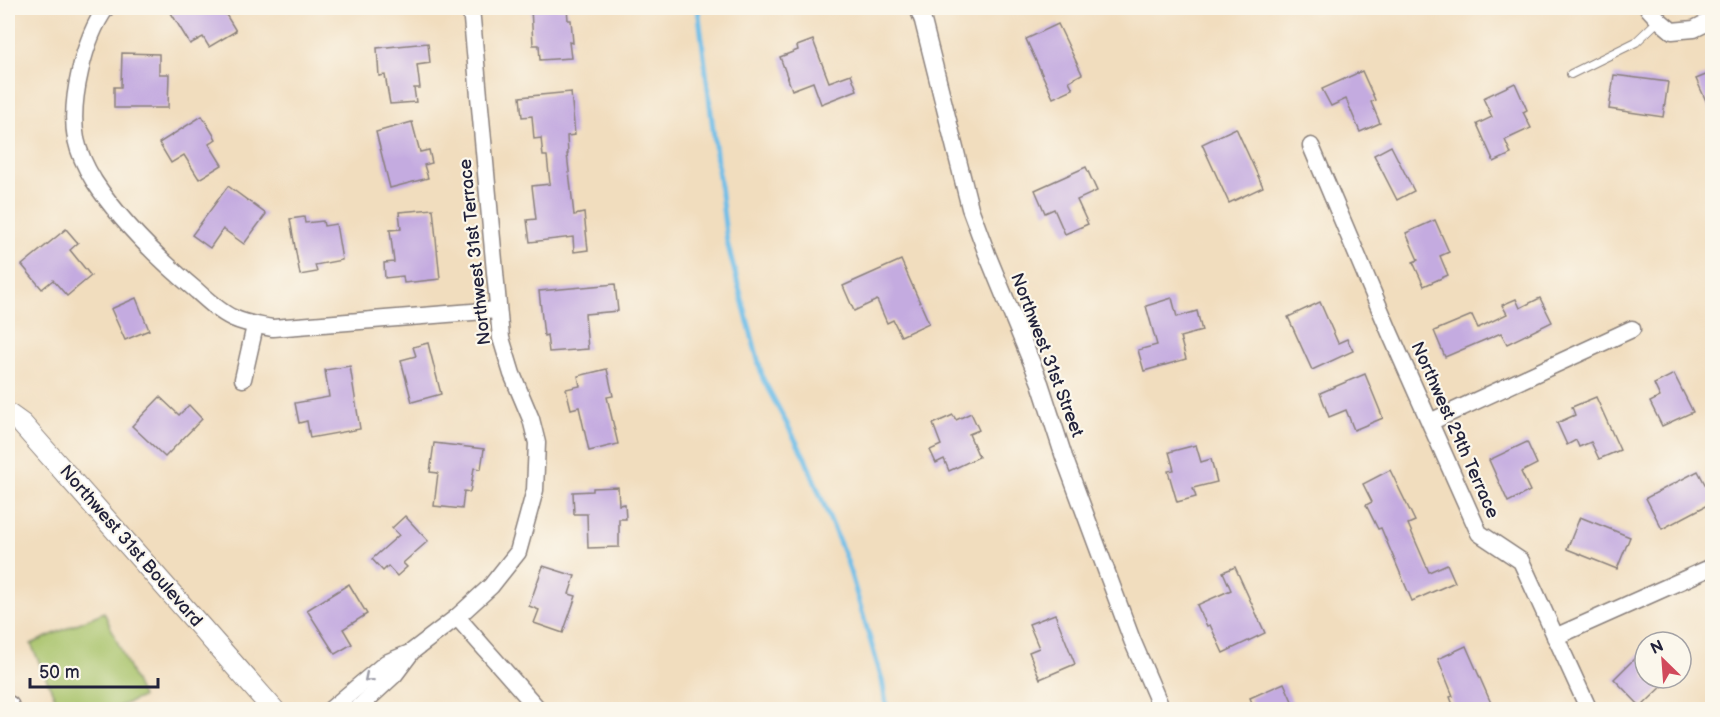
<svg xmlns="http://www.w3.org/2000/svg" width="1720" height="717" font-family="'Balsamiq Sans',sans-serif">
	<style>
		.green { fill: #a8c36a; stroke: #657252; stroke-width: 1.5 }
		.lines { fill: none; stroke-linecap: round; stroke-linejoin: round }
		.stream { stroke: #6cbde8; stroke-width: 5 }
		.building { fill: #c4abe0 }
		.service-casing { stroke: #8a807c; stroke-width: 10 }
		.minor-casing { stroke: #8a807c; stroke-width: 19 }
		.tertiary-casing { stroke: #8a807c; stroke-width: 23 }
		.secondary-casing { stroke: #8a807c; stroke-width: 25 }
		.service { stroke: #fff; stroke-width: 8 }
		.minor { stroke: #fff; stroke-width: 16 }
		.tertiary { stroke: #fff; stroke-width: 21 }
		.secondary { stroke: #fff; stroke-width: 22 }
		.oneway { stroke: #9c9ca7 }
		.labels { text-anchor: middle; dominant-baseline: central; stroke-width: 4.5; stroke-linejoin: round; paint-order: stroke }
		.street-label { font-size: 18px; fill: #22223b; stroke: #fbf7ec }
	</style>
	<rect width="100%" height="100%" fill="#fbf7ec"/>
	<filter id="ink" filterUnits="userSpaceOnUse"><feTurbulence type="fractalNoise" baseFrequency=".0167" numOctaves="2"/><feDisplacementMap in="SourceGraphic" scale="12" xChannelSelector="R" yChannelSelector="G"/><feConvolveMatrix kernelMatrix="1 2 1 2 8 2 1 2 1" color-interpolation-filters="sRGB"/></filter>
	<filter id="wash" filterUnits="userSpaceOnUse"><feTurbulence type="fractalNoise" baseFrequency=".008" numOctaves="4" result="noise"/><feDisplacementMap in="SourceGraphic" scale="24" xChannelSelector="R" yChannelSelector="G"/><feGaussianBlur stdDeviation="1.35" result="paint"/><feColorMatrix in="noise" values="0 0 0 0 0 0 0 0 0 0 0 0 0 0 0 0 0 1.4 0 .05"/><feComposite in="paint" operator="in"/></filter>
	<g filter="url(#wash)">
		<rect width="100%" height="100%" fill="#f1ddbe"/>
		<path class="green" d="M104,612L142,697L113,709H60L31,644Z"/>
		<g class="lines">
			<path class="stream" d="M698,8L727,242L763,379L805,458L847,561L882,680L887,710"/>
		</g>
		<g id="blocks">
			<g class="building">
				<path d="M168,8H222L236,31L209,47L203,37L190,44Z"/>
				<path d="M531,8H567L568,20H571L573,43L569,42L571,58L540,60L539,45H533Z"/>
				<path d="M1058,24L1082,74L1069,81L1073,89L1053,98L1026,39Z"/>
				<path d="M813,40L829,82L851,74L857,90L821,104L813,82L792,90L780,57L798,50L797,46Z"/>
				<path d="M428,43L430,63L417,65L420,88H414L416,102L390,104L385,75L379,76L377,48Z"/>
				<path d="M122,53L159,54V74H169L168,108H114V87H121Z"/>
				<path d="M1362,71L1375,100L1371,102L1380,123L1360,132L1346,99L1331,106L1322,89Z"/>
				<path d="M1713,72V116L1696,79Z"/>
				<path d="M1614,75L1668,82L1663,117L1609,109Z"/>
				<path d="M1515,83L1527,110L1523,112L1531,128L1505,140L1511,154L1494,162L1477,124L1492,117L1483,98Z"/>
				<path d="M571,92L575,135L567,136L568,154H567L574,215L584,213L588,250L574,252L573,237L530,242L527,220L536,219L532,186L550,184L547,156H543L541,138L534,139L532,116L522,117L520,97Z"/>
				<path d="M202,116L216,139L209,144L222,165L199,179L184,155L171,163L159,143Z"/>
				<path d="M412,122L420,152L429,150L432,163L424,165L428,178L390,188L376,132Z"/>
				<path d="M1236,128L1263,187L1229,203L1202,144Z"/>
				<path d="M1391,146L1414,191L1397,200L1374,155Z"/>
				<path d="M1086,167L1097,191L1077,200L1088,224L1065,234L1054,209L1045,213L1035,190Z"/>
				<path d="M228,186L266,214L244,244L223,229L210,248L192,235Z"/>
				<path d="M433,209L440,279L404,283L403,276L385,278L384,263L394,262L390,230L401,229L399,212Z"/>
				<path d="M304,217L305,223L323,221L324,226L336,224L342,260L315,265L317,272L300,275L290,219Z"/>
				<path d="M1435,220L1449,252L1440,256L1448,275L1424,286L1413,262L1418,260L1406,233Z"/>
				<path d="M66,229L78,243L70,250L91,276L67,296L53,280L42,289L22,265Z"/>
				<path d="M901,260L929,323L901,336L893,320L887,323L877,300L854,311L843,286Z"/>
				<path d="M615,284L618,311L585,314L588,349L549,352L547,335L544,336L539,291Z"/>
				<path d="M136,298L149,330L125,340L111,309Z"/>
				<path d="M1172,298L1177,317L1197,311L1202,331L1180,337L1186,359L1144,371L1138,350L1157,345L1146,306Z"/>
				<path d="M1540,298L1552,322L1507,344L1501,333L1445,357L1434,331L1472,315L1478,328L1507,314L1502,305L1516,299L1520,308Z"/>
				<path d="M1320,302L1338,343L1347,339L1353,351L1312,370L1288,317Z"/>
				<path d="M428,343L441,394L412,402L401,360L416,356L413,347Z"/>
				<path d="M350,366L360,429L310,438L307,421L299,423L295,403L329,397L325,370Z"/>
				<path d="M607,369L613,396L607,397L618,444L589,451L579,407L571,409L566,389L580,386L578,376Z"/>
				<path d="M1365,374L1383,418L1354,430L1346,410L1329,417L1320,393Z"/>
				<path d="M1674,374L1693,412L1662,426L1650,402L1660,397L1654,384Z"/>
				<path d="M160,397L179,415L189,405L202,419L165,457L132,426Z"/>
				<path d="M1596,397L1620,450L1599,459L1591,442L1579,447L1576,440L1567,445L1557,423L1575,415L1572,407Z"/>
				<path d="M971,413L979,430L969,434L979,457L949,471L944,459L936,463L930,450L941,445L933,424L953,415L956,420Z"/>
				<path d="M1527,442L1537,464L1521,472L1530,491L1508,502L1489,460Z"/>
				<path d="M434,443L484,449L481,469L474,468L470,492L464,491L462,509L434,506L438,473L430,472Z"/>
				<path d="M1196,445L1201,462L1211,459L1217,482L1193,488L1196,497L1177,502L1168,471L1174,470L1169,452Z"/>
				<path d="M1390,470L1415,521L1408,524L1429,572L1447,564L1455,582L1412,601L1381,528L1378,529L1366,505L1372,502L1363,484Z"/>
				<path d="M1698,471L1713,499V502L1662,529L1646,498Z"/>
				<path d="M618,487L619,505L625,504L626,519H619V547L588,548L587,514H574L573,492L593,491V488Z"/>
				<path d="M405,516L428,541L403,563L407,567L397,576L388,566L383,571L372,559L399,535L392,528Z"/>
				<path d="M1580,517L1630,537L1617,569L1567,549Z"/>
				<path d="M543,566L575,576L569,594L576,596L563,633L534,623L539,610L529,606Z"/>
				<path d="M1235,567L1265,633L1223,653L1210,625L1207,626L1197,605L1231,590L1223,572Z"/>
				<path d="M349,584L367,614L343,629L352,644L335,654L307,610Z"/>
				<path d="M1055,614L1075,664L1040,679L1029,652L1039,648L1029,624Z"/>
				<path d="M1466,646L1494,710H1455L1450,697L1453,696L1438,659Z"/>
				<path d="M1645,648V678H1671L1641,707L1614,679Z"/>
				<path d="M1284,683L1296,710H1255L1250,698Z"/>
			</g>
		</g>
	</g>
	<g filter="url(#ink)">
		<use href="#blocks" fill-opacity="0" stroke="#8a807c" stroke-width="1.5"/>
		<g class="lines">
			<g class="service-casing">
				<path id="service" d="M1571,74L1636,42L1659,20"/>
			</g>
			<g class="minor-casing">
				<g id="minor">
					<path d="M106,8C84,38 69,102 76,139C79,153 86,168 94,181C120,221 160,260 197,291C208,301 220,312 233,318C246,324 260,326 273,328L497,310"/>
					<path d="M918,8L923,21L970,208L987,254L1040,383L1064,457L1132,640L1162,710"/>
					<path d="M1648,8L1659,20L1672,31L1694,29L1712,20"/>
					<path d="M1311,146L1390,333L1479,533L1521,561L1589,710"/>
					<path d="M243,379L255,326"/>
					<path d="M1430,422L1632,329"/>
					<path d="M457,617L539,710"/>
					<path d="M1555,637L1712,567"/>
					<path d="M330,710L386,663L410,653L457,617L491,586L518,552L535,490L537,443L531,419L512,374L501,338L471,8"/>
					<path d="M356,710L395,674L410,654"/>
				</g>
			</g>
			<g class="tertiary-casing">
				<path id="tertiary" d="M8,414L22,424L274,710"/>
			</g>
			<g class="secondary-casing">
				<path id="secondary" d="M8,707L9,710"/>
			</g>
			<use href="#service" class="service"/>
			<use href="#minor" class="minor"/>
			<use href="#tertiary" class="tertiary"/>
			<use href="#secondary" class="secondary"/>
		</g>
		<defs><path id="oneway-chevron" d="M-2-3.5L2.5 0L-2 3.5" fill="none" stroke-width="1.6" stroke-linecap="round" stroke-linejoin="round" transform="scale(1.5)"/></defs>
		<use class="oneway" href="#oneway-chevron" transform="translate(368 678) rotate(140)"/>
	</g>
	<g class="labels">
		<g class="street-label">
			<text transform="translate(475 252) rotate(-96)">Northwest 31st Terrace</text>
			<text transform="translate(1047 355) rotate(69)">Northwest 31st Street</text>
			<text transform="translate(1455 430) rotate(66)">Northwest 29th Terrace</text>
			<text transform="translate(131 546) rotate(49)">Northwest 31st Boulevard</text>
		</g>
	</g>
	<rect width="1720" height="717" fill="none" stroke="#fbf7ec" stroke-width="30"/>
	<g transform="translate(1663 660) rotate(335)"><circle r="28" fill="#fbf7ec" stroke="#a4a2a5" stroke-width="1.5"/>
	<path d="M0-4.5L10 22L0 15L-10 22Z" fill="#d1495b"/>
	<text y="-9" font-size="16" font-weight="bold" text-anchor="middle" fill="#22223b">N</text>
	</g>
	<path d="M30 678v9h128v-9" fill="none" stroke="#22223b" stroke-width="3"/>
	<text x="39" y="678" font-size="18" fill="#22223b" stroke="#fbf7ec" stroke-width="4.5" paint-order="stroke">50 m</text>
</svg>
